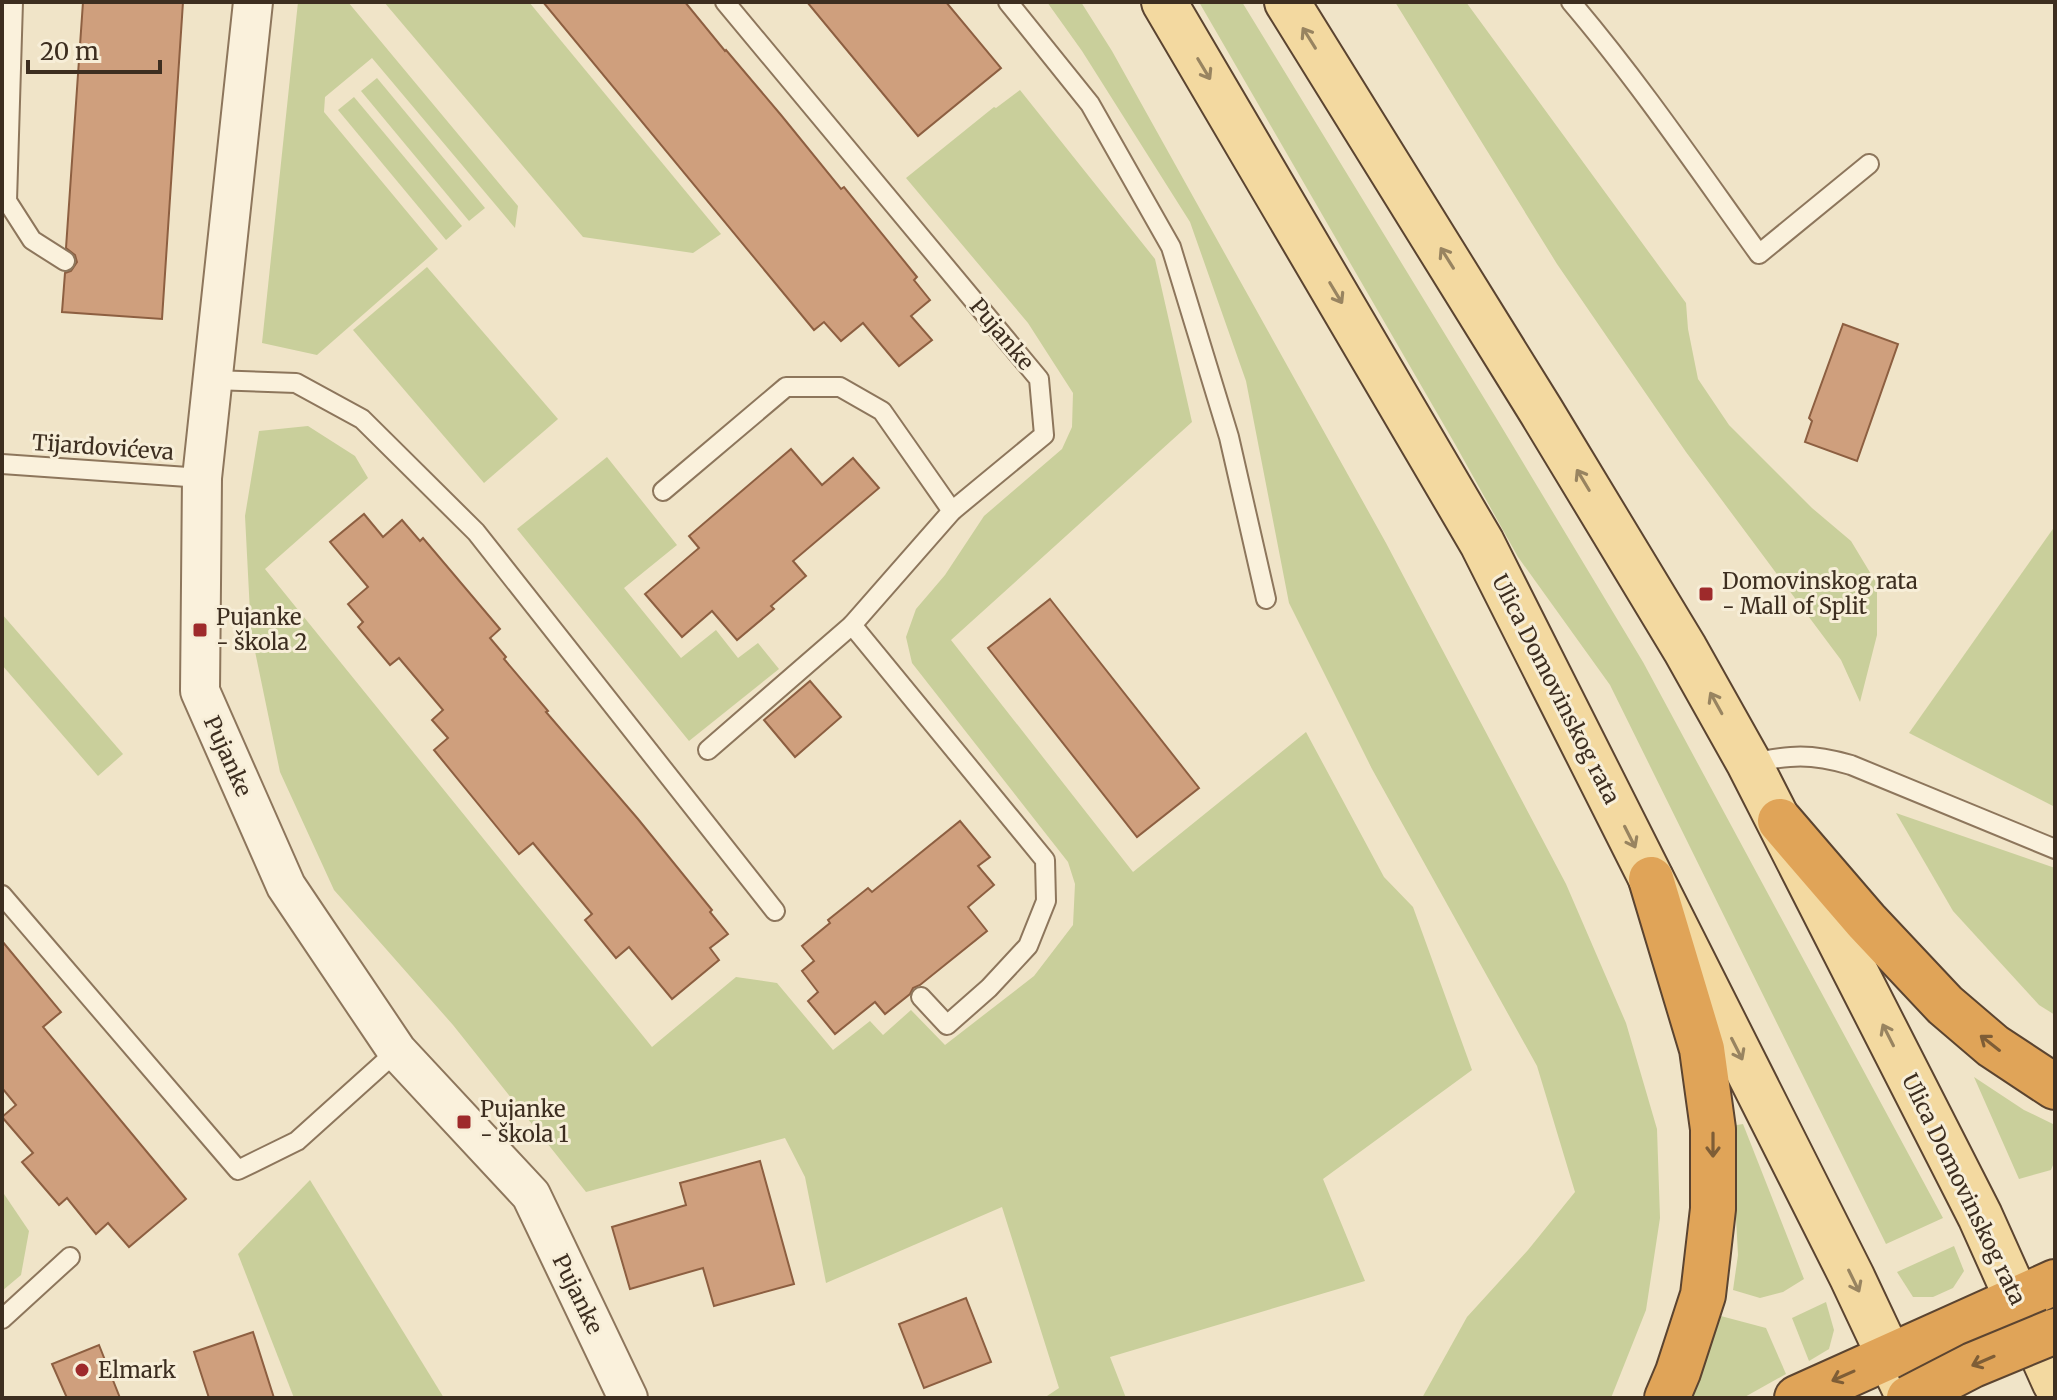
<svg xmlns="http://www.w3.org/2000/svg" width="2057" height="1400" font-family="Merriweather,serif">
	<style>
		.green { fill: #c9cf9b }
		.building { fill: #cf9f7d; stroke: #8d5f41; stroke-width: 2 }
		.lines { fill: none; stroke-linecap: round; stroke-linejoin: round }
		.lane-casing { stroke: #8d765c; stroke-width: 22 }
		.street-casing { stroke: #8d765c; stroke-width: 42 }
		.primary-casing { stroke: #5b4430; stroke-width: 48 }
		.highway-casing { stroke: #5b4430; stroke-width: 48 }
		.lane { stroke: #faf1dc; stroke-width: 18 }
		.street { stroke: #faf1dc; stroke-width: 38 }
		.primary { stroke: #f3d9a0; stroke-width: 44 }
		.highway { stroke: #e0a458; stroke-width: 44 }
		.highway-bridge-casing { stroke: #5b4430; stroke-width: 48; stroke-linecap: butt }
		.highway-bridge { stroke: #e0a458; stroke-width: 44 }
		.oneway { stroke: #988460 }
		.oneway2 { stroke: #7e5d36 }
		.poi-dot { fill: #9e2a2b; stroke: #f7eed8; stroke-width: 3 }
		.labels { text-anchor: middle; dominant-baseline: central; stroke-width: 6; stroke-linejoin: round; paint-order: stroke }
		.street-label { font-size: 22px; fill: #3d2e20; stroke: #f7eed8 }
		.poi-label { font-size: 22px; fill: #3d2e20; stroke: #f7eed8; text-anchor: start }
	</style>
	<rect width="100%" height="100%" fill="#f0e4c8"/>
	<g class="green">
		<path d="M298,2H348L518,206L515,228L372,58L325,97L324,112L438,249L317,355L262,343Z"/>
		<path d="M384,2H529L721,234L693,253L583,237Z"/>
		<path d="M1047,2H1081L1112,51L1386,543L1566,884L1626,1023L1657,1129L1660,1218L1646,1310L1611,1398H1422L1467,1317L1528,1250L1575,1192L1537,1066L1372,769L1289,603L1246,381L1190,222L1082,51Z"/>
		<path d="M1199,2H1242L1495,416L1643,662L1943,1218L1886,1244L1610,685L1518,557L1455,444Z"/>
		<path d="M1395,2H1466L1686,303L1688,329L1698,379L1729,425L1812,508L1851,541L1877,584V635L1860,702L1841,660L1686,452L1557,264Z"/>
		<path d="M377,78L485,208L469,221L361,91Z"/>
		<path d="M1020,90L1155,259L1192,422L951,640L1133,872L1306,732L1384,877L1413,907L1472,1070L1323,1179L1365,1281L1110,1357L1126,1398H1044L1059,1388L1002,1207L826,1283L805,1177L785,1138L586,1192L453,1025L334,890L280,772L251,632L245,516L259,431L308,426L355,456L368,478L265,569L652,1047L736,977L777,983L833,1050L870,1021L883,1035L911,1010L945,1045L1034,976L1073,925L1075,884L1068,862L912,663L906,637L916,609L945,575L984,516L1062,449L1072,427L1073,393L1028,323L906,178L994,107L996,108Z"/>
		<path d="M354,97L462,226L446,240L338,110Z"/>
		<path d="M427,267L558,419L484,483L353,330Z"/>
		<path d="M607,457L677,545L624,588L681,658L716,630L738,658L758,643L779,669L689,741L517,529Z"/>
		<path d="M2055,526V807L1909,733Z"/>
		<path d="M2,614L123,754L98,776L2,665Z"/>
		<path d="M1896,813L2055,868V1015L2039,1005L1953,911Z"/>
		<path d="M1974,1077L2024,1110L2055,1125V1160L2051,1170L2019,1179Z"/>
		<path d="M1743,1124L1804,1279L1783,1292L1760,1298L1733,1290L1738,1255L1731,1126Z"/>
		<path d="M310,1180L444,1398H294L238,1254Z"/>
		<path d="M2,1191L29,1231L21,1275L2,1291Z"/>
		<path d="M1954,1246L1964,1271L1953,1288L1933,1297H1913L1897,1272Z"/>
		<path d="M1826,1302L1834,1330L1829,1349L1809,1361L1792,1318Z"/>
		<path d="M1717,1315L1766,1328L1786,1374L1743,1398H1692Z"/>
	</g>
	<g class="building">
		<path d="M83,2H183L162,319L62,312L65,273L71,271L77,262L75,255L66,248Z"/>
		<path d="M543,2H685L725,51L726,50L781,115L841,189L844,187L917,277L914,280L930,300L911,316L932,340L899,366L863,323L841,341L824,322L814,330Z"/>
		<path d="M807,2H946L1001,68L918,136Z"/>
		<path d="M1843,324L1898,344L1857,461L1805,442L1812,421L1809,418Z"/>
		<path d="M791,449L822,485L853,458L879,488L793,561L806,576L771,606L774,609L737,640L712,611L682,637L645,594L699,548L689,536Z"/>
		<path d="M364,514L383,537L402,520L420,541L423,538L500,629L490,638L506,657L504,659L548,711L546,712L638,819L712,910L710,912L728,934L710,948L719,960L672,999L629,947L616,958L585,920L592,914L533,843L519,854L434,750L448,738L432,720L443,710L399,658L390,665L358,627L363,622L348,604L368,587L330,542Z"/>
		<path d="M1050,599L1199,788L1137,837L988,648Z"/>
		<path d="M810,681L841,717L795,757L764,720Z"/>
		<path d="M960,821L990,857L978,866L994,885L968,907L987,931L920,985L913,988L910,994L885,1014L875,1002L835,1034L808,1001L818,992L802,971L814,961L802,946L830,923L828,920L868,888L872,892Z"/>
		<path d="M2,941L61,1012L43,1027L186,1199L129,1247L108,1223L96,1234L67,1198L59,1205L22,1162L33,1153L2,1117L16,1105L2,1088Z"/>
		<path d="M760,1161L794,1284L714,1306L703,1268L630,1289L612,1227L686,1205L680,1183Z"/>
		<path d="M966,1298L991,1362L924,1388L899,1324Z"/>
		<path d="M253,1332L274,1398H209L194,1352Z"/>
		<path d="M99,1345L120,1398H67L52,1364Z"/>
	</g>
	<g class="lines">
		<g class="lane-casing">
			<g id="lane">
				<path d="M13,2L7,201L32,240L65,261"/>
				<path d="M1008,2L1090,104L1171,247L1229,437L1266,599"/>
				<path d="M1571,2C1639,82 1698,169 1759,254L1869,164"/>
				<path d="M212,380L296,383L362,419L476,532L775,911"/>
				<path d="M2,464L202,478"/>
				<path d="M663,491L786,387H840L882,411L952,511"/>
				<path d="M852,625L1045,860L1046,901L1028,946L989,988L947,1025L921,997"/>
				<path d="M708,750L852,625L952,511L1044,435L1039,379L725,2"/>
				<path d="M1749,763C1791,755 1810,753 1851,765L2055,849"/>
				<path d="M2,895L238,1170L297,1141L397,1051"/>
				<path d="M2,1319L70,1257"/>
			</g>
		</g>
		<g class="street-casing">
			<path id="street" d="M253,2L202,478L200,691L286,886L397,1051L531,1195L628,1398"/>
		</g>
		<g class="primary-casing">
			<g id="primary">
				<path d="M1164,2L1482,543L1852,1277L1909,1398"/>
				<path d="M1287,2L1541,411L1685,649L1749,763L1980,1216L2055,1383"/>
			</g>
		</g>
		<g class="highway-casing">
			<g id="highway">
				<path d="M1780,821L1866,921L1945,1005L1993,1046L2055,1087"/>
				<path d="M1651,879L1702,1049L1713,1129V1209L1703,1295L1678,1372L1667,1398"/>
				<path d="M1797,1398L2055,1282"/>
			</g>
		</g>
		<use href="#lane" class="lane"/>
		<use href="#street" class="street"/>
		<use href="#primary" class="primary"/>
		<use href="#highway" class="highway"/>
		<g class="highway-bridge-casing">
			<path id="highway-bridge" d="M1909,1398L1973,1365L2055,1331"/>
		</g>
		<use href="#highway-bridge" class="highway-bridge"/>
	</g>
	<defs><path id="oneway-shaft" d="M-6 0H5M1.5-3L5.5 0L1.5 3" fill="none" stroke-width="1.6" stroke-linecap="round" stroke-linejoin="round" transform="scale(2)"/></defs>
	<g class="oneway">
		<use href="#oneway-shaft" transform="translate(1309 38) rotate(-122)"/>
		<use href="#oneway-shaft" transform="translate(1204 69) rotate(59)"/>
		<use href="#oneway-shaft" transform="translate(1447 258) rotate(-122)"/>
		<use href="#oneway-shaft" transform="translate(1336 293) rotate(59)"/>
		<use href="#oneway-shaft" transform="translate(1583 480) rotate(-121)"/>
		<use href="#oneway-shaft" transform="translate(1716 703) rotate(-119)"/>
		<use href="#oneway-shaft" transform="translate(1630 837) rotate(63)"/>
		<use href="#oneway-shaft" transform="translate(1888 1035) rotate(-117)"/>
		<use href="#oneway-shaft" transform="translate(1737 1049) rotate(63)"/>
		<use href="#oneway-shaft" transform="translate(1854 1281) rotate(64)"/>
	</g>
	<g class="oneway2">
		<use href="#oneway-shaft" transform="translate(1990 1043) rotate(-142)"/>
		<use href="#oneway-shaft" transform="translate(1713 1145) rotate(90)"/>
		<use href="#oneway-shaft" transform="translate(1983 1361) rotate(157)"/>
		<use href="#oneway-shaft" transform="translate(1843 1376) rotate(156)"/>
	</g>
	<g class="poi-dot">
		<rect x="1698" y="586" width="16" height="16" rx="4"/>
		<rect x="192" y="622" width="16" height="16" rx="4"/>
		<rect x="456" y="1114" width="16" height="16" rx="4"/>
		<circle cx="82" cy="1370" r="8"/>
	</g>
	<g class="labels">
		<g class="street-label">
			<text transform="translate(1002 334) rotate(50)">Pujanke</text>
			<text transform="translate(103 447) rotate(4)">Tijardovićeva</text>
			<text transform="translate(1556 689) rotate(63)">Ulica Domovinskog rata</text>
			<text transform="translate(228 756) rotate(66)">Pujanke</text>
			<text transform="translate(1964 1189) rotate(64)">Ulica Domovinskog rata</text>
			<text transform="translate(578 1294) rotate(64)">Pujanke</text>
		</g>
		<g class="poi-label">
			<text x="1722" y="581">Domovinskog rata<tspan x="1722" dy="25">- Mall of Split</tspan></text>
			<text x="216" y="617">Pujanke<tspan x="216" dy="25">- škola 2</tspan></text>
			<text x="480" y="1109">Pujanke<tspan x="480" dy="25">- škola 1</tspan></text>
			<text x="98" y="1370">Elmark</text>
		</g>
	</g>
	<rect width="2057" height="1400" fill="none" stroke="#3d2e20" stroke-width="8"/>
	<path d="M28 60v12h132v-12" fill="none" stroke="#3d2e20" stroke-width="4"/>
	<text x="40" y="60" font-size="24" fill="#3d2e20" stroke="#f7eed8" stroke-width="6" paint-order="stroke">20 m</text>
</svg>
